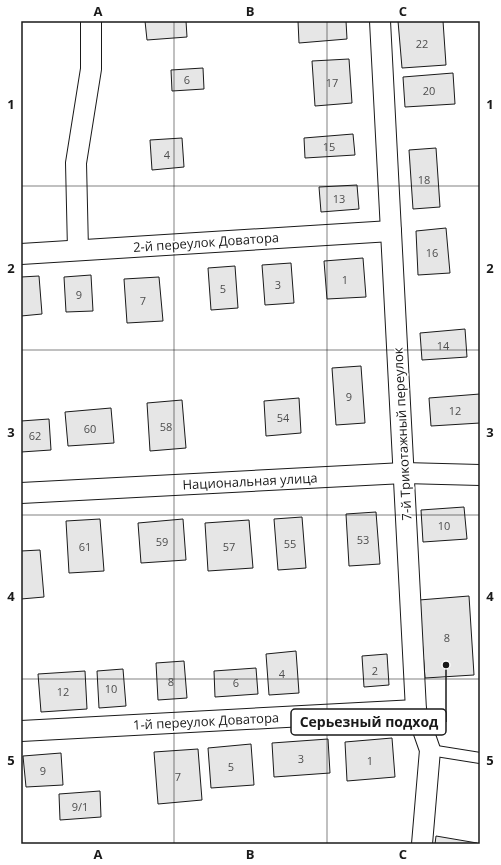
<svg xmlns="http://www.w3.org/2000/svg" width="501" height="865" font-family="'Open Sans',sans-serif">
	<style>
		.building { fill: #e6e6e6; stroke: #1a1a1a }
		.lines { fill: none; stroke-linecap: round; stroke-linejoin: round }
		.lane-casing { stroke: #1a1a1a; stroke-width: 12 }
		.street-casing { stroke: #1a1a1a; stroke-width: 22 }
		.lane { stroke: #fff; stroke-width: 10 }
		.street { stroke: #fff; stroke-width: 20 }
		.grid { fill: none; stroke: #1a1a1a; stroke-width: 1; stroke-opacity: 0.55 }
		.labels { text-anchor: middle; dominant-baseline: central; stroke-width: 3; stroke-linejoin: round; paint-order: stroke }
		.number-label { font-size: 11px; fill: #4d4d4d }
		.street-label { font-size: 13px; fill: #1a1a1a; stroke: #fff }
		.leader { fill: none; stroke: #1a1a1a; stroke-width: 1.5 }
		.callout-dot { fill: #1a1a1a; stroke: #fff; stroke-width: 1.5 }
		.callout { fill: #fff; stroke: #1a1a1a; stroke-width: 1.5 }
		.callout-label { font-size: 14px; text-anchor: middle; font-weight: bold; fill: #1a1a1a }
		.neatline { fill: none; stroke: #1a1a1a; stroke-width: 1.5 }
		.grid-label { font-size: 13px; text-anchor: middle; font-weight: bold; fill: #1a1a1a }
	</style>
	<rect width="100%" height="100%" fill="#fff"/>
	<g class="building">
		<path d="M145,21H186L187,37L147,40Z"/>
		<path d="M298,21H346L347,39L299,43Z"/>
		<path d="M398,21H443L446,65L402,68Z"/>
		<path d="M349,59L352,103L315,106L312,61Z"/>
		<path d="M203,68L204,89L172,91L171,70Z"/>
		<path d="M453,73L455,104L405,107L403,77Z"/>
		<path d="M353,134L355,155L305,158L304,138Z"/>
		<path d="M182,138L184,167L152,170L150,140Z"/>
		<path d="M436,148L440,207L413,209L409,150Z"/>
		<path d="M357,185L359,209L321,212L319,187Z"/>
		<path d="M446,228L450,273L418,275L416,231Z"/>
		<path d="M363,258L366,297L327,299L324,261Z"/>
		<path d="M291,263L294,303L265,305L262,265Z"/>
		<path d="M235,266L238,308L211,310L208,268Z"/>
		<path d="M91,275L93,311L66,312L64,277Z"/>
		<path d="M39,276L42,314L21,316V277Z"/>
		<path d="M159,277L163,321L127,323L124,279Z"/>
		<path d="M465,329L467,357L422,360L420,333Z"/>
		<path d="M361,366L365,423L336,425L332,368Z"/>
		<path d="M480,394V423L431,426L429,398Z"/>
		<path d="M299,398L301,433L266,436L264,401Z"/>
		<path d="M182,400L186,448L150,451L147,403Z"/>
		<path d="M111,408L114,443L68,446L65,412Z"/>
		<path d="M49,419L51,450L21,452V421Z"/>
		<path d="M464,507L467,539L423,542L421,510Z"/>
		<path d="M376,512L380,564L349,566L346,514Z"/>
		<path d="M302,517L306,568L278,570L274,519Z"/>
		<path d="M100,519L104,571L69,573L66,521Z"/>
		<path d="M183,519L186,560L141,563L138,523Z"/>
		<path d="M249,520L253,568L208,571L205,523Z"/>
		<path d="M40,550L44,597L21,599V551Z"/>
		<path d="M469,596L474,675L425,678L419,600Z"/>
		<path d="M296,651L299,693L269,695L266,654Z"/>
		<path d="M387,654L389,685L364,687L362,656Z"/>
		<path d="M184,661L187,698L158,700L156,663Z"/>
		<path d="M256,668L258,694L215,697L214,671Z"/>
		<path d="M123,669L126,706L99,708L97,671Z"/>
		<path d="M85,671L87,709L41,712L38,674Z"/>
		<path d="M392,738L395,777L347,781L345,742Z"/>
		<path d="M328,739L330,773L274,777L272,743Z"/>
		<path d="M251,744L254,785L211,788L208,748Z"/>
		<path d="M198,749L202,800L158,804L154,752Z"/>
		<path d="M61,753L63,785L26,787L23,756Z"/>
		<path d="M100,791L101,817L60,820L59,794Z"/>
		<path d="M436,836L477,843V844H435Z"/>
	</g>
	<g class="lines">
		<g class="lane-casing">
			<path id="lane" d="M430,750L480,758"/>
		</g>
		<g class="street-casing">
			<g id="street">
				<path d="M380,21L416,710L430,750L422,844"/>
				<path d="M78,250L76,163L91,69V21"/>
				<path d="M21,254L391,231"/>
				<path d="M21,493L404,473L480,475"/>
				<path d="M21,731L416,710"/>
			</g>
		</g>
		<use href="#lane" class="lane"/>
		<use href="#street" class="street"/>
	</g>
	<path class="grid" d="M174,21V844M327,21V844M21,186H480M21,350H480M21,515H480M21,679H480"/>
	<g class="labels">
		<g class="number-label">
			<text x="422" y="43">22</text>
			<text x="187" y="79">6</text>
			<text x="332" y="82">17</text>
			<text x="429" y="90">20</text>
			<text x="329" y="146">15</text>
			<text x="167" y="154">4</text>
			<text x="424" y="179">18</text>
			<text x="339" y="198">13</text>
			<text x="432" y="252">16</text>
			<text x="345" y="279">1</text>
			<text x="278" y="284">3</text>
			<text x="223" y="288">5</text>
			<text x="79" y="294">9</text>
			<text x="143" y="300">7</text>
			<text x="443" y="345">14</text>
			<text x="349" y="396">9</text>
			<text x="455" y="410">12</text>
			<text x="283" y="417">54</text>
			<text x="166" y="426">58</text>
			<text x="90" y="428">60</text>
			<text x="35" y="435">62</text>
			<text x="444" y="525">10</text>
			<text x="363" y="539">53</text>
			<text x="162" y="541">59</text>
			<text x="290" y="543">55</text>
			<text x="85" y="546">61</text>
			<text x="229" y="546">57</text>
			<text x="447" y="637">8</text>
			<text x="375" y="670">2</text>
			<text x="282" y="673">4</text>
			<text x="171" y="681">8</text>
			<text x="236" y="682">6</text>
			<text x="111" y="688">10</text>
			<text x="63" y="691">12</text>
			<text x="301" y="758">3</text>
			<text x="370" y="760">1</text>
			<text x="231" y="766">5</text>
			<text x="43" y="770">9</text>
			<text x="178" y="776">7</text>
			<text x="80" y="806">9/1</text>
		</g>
		<g class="street-label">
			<text transform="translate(206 242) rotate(-4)">2-й переулок Доватора</text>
			<text transform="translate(402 434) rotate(-93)">7-й Трикотажный переулок</text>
			<text transform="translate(250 481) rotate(-3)">Национальная улица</text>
			<text transform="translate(206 721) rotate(-3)">1-й переулок Доватора</text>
		</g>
	</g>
	<path class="leader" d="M446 665L446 722"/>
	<circle class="callout-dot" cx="446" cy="665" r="4"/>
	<rect class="callout" x="291" y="709" width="155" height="26" rx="4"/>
	<g class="callout-label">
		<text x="369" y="727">Серьезный подход</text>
	</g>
	<rect width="501" height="865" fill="none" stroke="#ffffff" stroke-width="44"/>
	<rect x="22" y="22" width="457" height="821" class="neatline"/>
	<g class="grid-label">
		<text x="98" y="16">A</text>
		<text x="250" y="16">B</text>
		<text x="403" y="16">C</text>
		<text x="11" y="109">1</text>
		<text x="490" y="109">1</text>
		<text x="11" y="273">2</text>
		<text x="490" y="273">2</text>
		<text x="11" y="437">3</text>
		<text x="490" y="437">3</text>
		<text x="11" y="601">4</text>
		<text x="490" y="601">4</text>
		<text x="11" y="765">5</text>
		<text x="490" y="765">5</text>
		<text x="98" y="859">A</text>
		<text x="250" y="859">B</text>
		<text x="403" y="859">C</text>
	</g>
</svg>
